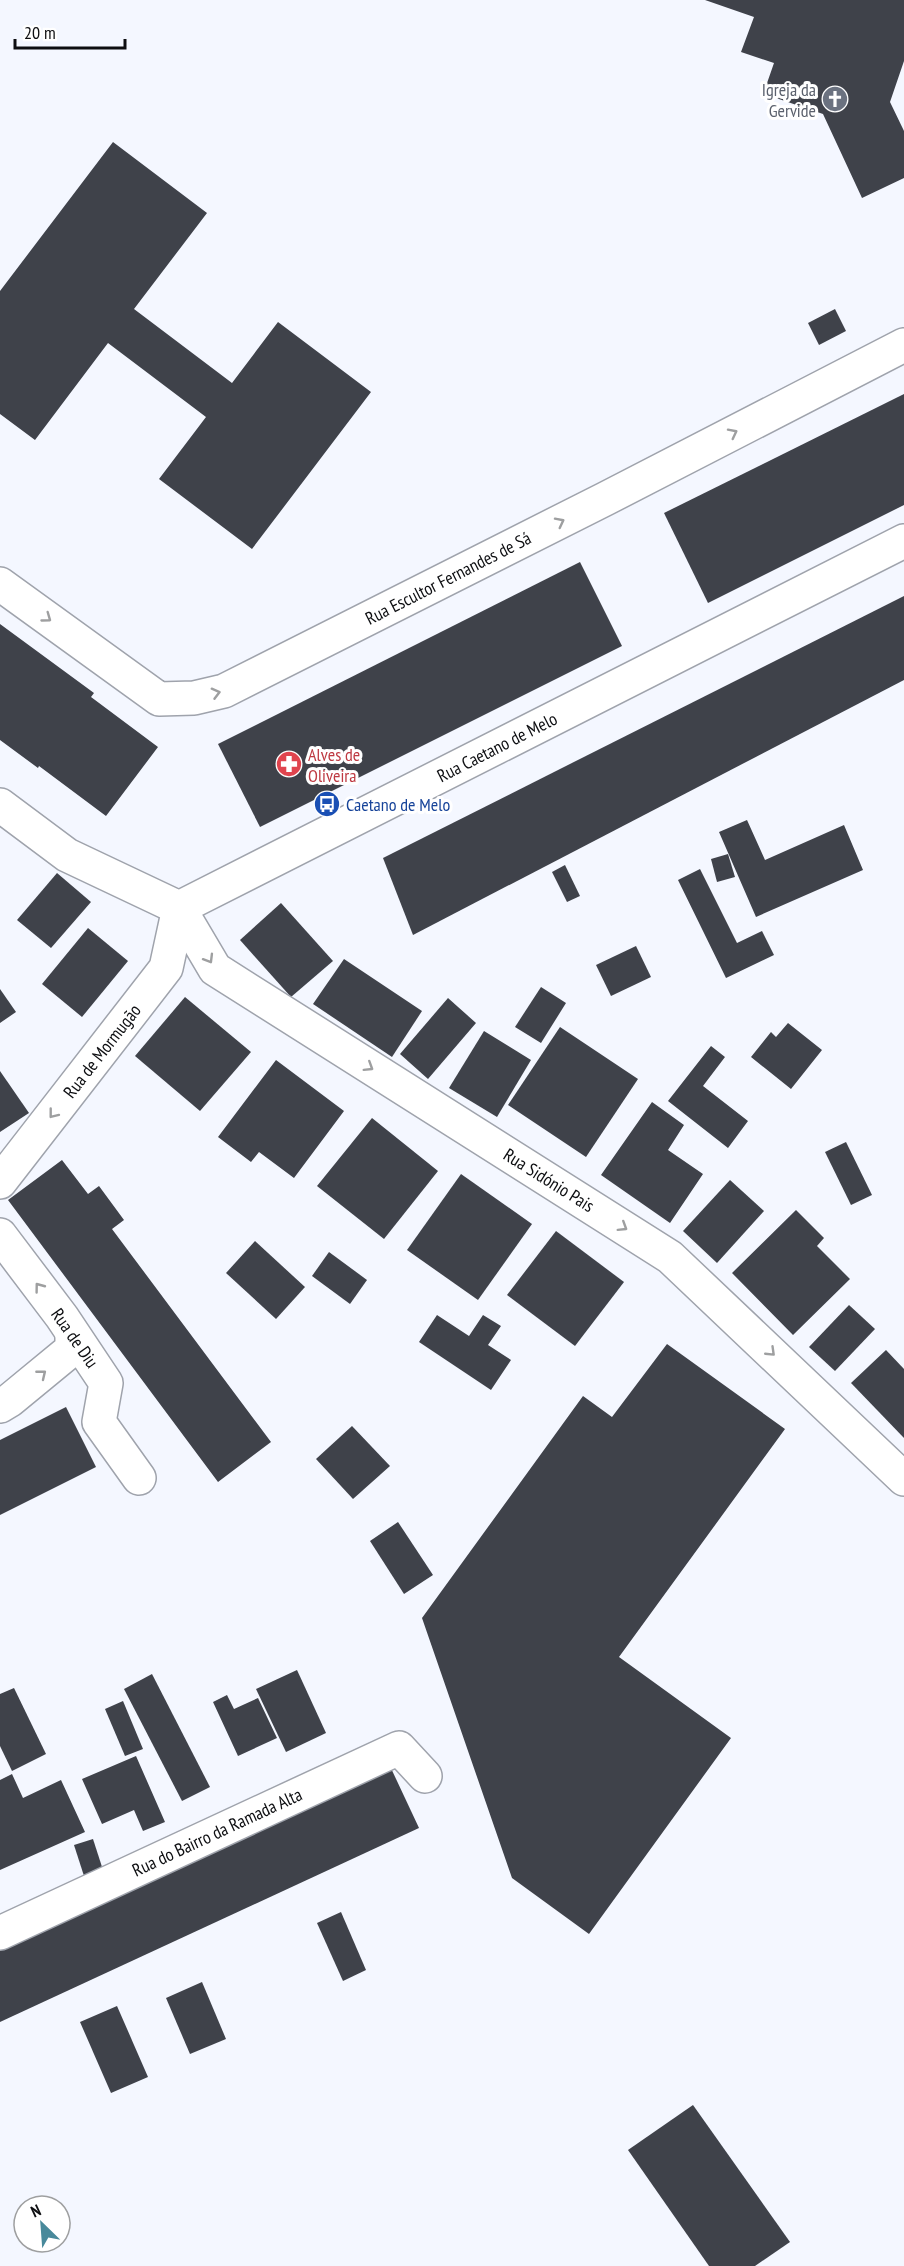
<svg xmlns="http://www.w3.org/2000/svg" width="904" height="2266" font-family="'PT Sans Narrow',sans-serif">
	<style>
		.building { fill: #3f424a }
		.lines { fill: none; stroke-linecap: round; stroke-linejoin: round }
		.minor-casing { stroke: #9fa3ac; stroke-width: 36 }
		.tertiary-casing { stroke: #9fa3ac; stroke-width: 36 }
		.minor { stroke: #fff; stroke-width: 33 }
		.tertiary { stroke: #fff; stroke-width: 33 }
		.oneway { stroke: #9e9fa0 }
		.labels { text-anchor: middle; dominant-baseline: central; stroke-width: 6; stroke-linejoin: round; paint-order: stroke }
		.worship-label { font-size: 18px; fill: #5b616d; stroke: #fff; text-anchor: end }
		.street-label { font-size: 18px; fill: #0d0e11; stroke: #fff }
		.health-label { font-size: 18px; fill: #be3a42; stroke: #fff; text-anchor: start }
		.transit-label { font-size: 18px; fill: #164399; stroke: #fff; text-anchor: start }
	</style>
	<rect width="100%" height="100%" fill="#f4f7ff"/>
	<g class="building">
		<path d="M705,0H904V61L890,102L904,131V178L862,198L823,114L773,97L766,86L774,63L741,52L754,17Z"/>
		<path d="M113,142L207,213L134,309L232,383L278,322L371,392L252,549L159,479L206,417L108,343L35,440L0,414V291Z"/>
		<path d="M835,309L846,331L819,345L808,323Z"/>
		<path d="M904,394V505L708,603L664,513Z"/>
		<path d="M580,562L622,646L260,827L218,744Z"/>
		<path d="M904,596V680L413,935L383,858Z"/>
		<path d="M0,624L94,693L91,697L158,747L106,816L39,766L38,768L0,740Z"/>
		<path d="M747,820L765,860L844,825L863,870L756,917L719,832Z"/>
		<path d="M728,854L735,877L717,882L711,859Z"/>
		<path d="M565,865L580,896L567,902L552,872Z"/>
		<path d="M700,869L737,943L762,931L774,955L726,978L678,880Z"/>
		<path d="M57,873L91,902L51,948L17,920Z"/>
		<path d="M281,903L333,961L291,997L240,940Z"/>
		<path d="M88,928L128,961L82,1017L42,984Z"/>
		<path d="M636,946L651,977L611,996L596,965Z"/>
		<path d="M344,959L422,1011L392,1057L313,1004Z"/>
		<path d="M541,987L566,1003L541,1043L515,1027Z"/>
		<path d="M0,989L16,1012L0,1023Z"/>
		<path d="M185,997L251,1052L200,1111L135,1056Z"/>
		<path d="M448,998L476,1023L428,1079L400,1054Z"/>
		<path d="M788,1023L822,1050L791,1089L751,1057L771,1032L776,1037Z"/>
		<path d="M560,1027L638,1079L586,1157L508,1105Z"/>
		<path d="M484,1031L531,1060L497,1117L449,1088Z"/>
		<path d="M711,1046L725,1057L703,1086L748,1121L728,1148L668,1101Z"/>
		<path d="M276,1060L344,1111L294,1178L259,1152L251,1162L218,1137Z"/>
		<path d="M0,1071L29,1113L0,1132Z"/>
		<path d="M652,1102L684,1125L668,1150L703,1174L670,1223L601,1175Z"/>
		<path d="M372,1118L438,1171L384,1239L317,1186Z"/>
		<path d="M846,1142L872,1195L851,1205L825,1152Z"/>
		<path d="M62,1160L88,1194L99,1186L124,1220L112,1229L271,1442L218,1482L8,1200Z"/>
		<path d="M461,1174L532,1224L478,1300L407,1250Z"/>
		<path d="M730,1180L764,1211L717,1263L683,1231Z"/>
		<path d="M796,1210L824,1238L817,1246L850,1279L793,1335L732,1273Z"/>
		<path d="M556,1231L624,1282L575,1346L507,1295Z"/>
		<path d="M255,1241L305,1287L276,1319L226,1273Z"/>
		<path d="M329,1252L367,1280L350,1304L312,1276Z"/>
		<path d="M849,1305L875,1329L835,1371L809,1347Z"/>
		<path d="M437,1315L469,1336L483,1315L501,1326L488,1345L511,1360L491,1390L419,1342Z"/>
		<path d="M667,1344L785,1429L619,1657L731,1738L589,1934L512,1878L422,1618L583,1396L612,1417Z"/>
		<path d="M886,1350L904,1369V1438L851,1383Z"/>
		<path d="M66,1407L96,1467L0,1515V1440Z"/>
		<path d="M352,1426L390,1466L353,1499L316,1459Z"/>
		<path d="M398,1522L433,1575L404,1594L370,1541Z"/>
		<path d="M297,1670L326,1733L286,1752L256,1689Z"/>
		<path d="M152,1674L210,1787L182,1801L124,1689Z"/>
		<path d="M14,1688L46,1754L12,1771L0,1746V1694Z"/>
		<path d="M227,1695L234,1709L258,1698L277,1738L238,1756L213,1702Z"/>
		<path d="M123,1701L143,1749L125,1756L105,1709Z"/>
		<path d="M136,1756L165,1822L143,1831L134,1810L102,1824L82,1779Z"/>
		<path d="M389,1764L419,1828L0,2022V1944Z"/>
		<path d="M12,1774L23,1798L61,1780L85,1832L0,1870V1780Z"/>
		<path d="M93,1839L103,1870L84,1876L74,1845Z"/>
		<path d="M341,1912L366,1970L343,1981L317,1923Z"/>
		<path d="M202,1982L226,2039L190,2054L166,1998Z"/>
		<path d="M117,2006L148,2077L111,2093L80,2022Z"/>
		<path d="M693,2105L790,2242L755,2266H709L628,2150Z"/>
	</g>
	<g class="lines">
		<g class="minor-casing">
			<g id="minor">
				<path d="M0,584L159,699L194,698L224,691L605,499L904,345"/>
				<path d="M179,908L215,969L670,1257L904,1479"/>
				<path d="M0,1182L166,968L179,908"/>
				<path d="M0,1235L62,1317L106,1383L99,1422L139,1478"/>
				<path d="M0,1406L10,1400L72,1349V1335"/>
				<path d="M0,1933L399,1748L425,1776"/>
			</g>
		</g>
		<g class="tertiary-casing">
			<path id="tertiary" d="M0,805L67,855L179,908L904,541"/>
		</g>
		<use href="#minor" class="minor"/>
		<use href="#tertiary" class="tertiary"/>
	</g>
	<defs><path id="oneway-chevron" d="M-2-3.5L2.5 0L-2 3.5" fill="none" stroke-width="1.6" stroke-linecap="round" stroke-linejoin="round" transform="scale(1.5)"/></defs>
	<g class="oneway">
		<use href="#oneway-chevron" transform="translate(733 433) rotate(-27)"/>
		<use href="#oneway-chevron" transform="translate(560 522) rotate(-27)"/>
		<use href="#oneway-chevron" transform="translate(47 618) rotate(36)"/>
		<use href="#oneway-chevron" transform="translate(216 693) rotate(-15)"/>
		<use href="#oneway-chevron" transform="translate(209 959) rotate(59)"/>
		<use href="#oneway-chevron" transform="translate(369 1067) rotate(32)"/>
		<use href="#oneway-chevron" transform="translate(53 1114) rotate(128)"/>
		<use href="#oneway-chevron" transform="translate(623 1227) rotate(32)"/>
		<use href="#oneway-chevron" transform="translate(39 1287) rotate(-127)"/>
		<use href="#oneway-chevron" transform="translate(771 1352) rotate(44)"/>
		<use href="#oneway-chevron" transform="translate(42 1374) rotate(-39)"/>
	</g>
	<defs>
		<g id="church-disc" transform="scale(1.35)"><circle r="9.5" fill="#6b7280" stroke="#fff"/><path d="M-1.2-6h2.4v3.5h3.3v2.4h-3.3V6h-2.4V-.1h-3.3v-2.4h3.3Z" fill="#fff"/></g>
		<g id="pharmacy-disc" transform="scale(1.35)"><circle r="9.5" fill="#e0444e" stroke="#fff"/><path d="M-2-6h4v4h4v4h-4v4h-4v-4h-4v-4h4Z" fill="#fff"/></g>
		<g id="bus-disc" transform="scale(1.35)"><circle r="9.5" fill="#1a4fb4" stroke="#fff"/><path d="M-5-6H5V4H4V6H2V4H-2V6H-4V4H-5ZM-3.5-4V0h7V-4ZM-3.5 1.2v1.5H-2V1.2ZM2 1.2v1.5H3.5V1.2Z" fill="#fff"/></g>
	</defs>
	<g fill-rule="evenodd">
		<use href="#church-disc" x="835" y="99"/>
		<use href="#pharmacy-disc" x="289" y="764"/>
		<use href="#bus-disc" x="327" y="804"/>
	</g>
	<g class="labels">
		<g class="worship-label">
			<text x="816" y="89">Igreja da<tspan x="816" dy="21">Gervide</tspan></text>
		</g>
		<g class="street-label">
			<text transform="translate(448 578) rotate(-27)">Rua Escultor Fernandes de Sá</text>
			<text transform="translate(497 747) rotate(-27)">Rua Caetano de Melo</text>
			<text transform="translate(102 1051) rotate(-52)">Rua de Mormugão</text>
			<text transform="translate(549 1180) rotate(32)">Rua Sidónio Pais</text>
			<text transform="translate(75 1338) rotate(55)">Rua de Diu</text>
			<text transform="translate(217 1832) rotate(-25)">Rua do Bairro da Ramada Alta</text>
		</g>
		<g class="health-label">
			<text x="308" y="754">Alves de<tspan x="308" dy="21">Oliveira</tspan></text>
		</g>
		<g class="transit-label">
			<text x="346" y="804">Caetano de Melo</text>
		</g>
	</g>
	<g transform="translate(42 2224) rotate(335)"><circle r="28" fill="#ffffff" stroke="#9e9fa0" stroke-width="1.5"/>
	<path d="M0-4.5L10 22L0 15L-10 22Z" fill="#48899b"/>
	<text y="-9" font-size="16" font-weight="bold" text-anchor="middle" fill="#0d0e11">N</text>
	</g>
	<path d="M15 39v9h110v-9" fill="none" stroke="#0d0e11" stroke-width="3"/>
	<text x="24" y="39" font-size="18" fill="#0d0e11" stroke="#ffffff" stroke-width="4.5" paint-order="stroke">20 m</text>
</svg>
